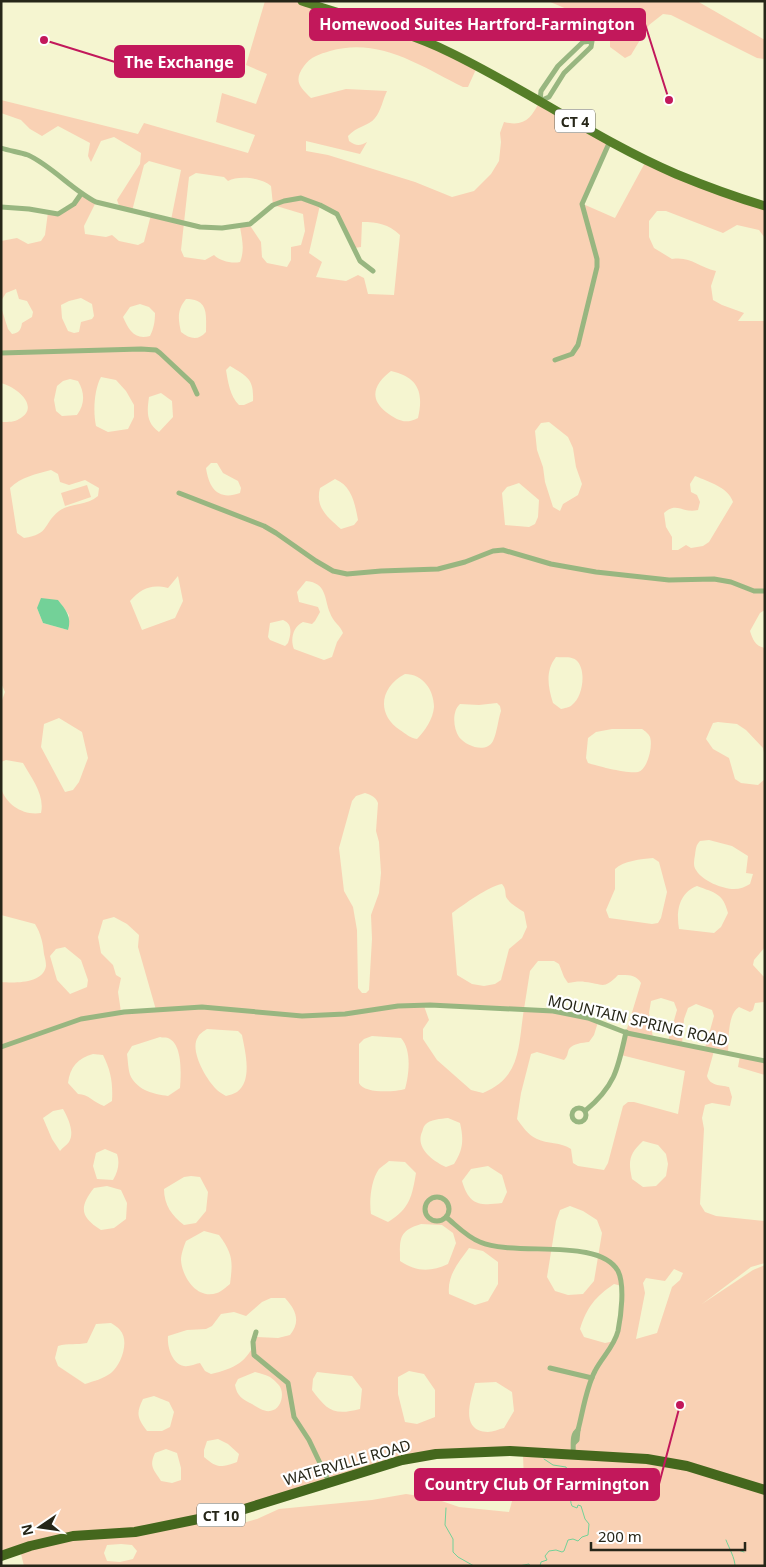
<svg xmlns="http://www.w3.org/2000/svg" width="766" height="1567" font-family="'Noto Sans',sans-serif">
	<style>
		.green { fill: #f9d1b4; fill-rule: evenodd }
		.water { fill: #73d198 }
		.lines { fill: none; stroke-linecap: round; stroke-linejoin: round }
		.stream { stroke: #73d198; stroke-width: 1 }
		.street { stroke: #98b680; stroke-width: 5 }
		.primary { stroke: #557e28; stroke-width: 9 }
		.highway { stroke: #44671d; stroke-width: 10 }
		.labels { text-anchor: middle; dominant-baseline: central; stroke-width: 4.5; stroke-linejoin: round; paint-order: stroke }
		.shield { fill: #fff; stroke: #67675d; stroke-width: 1 }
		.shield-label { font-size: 14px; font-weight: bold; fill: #262618 }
		.street-label { font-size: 15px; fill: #262618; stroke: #fff }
		.leader { fill: none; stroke: #c2185b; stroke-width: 2 }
		.callout-dot { fill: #c2185b; stroke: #fff; stroke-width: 2 }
		.callout { fill: #c2185b; stroke: #c2185b; stroke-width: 2 }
		.callout-label { font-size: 16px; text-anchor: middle; font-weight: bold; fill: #fff }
	</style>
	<rect width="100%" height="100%" fill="#f5f5d0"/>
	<g class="green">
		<path d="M265,1H318V6L383,26L477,67L468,87H463C420,66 380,37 330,51C320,54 310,57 304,66C293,81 300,87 311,98L346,89L387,91C383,99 381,111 375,118C369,126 357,126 348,136L349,141C356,146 360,146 367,142L360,154L306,141V151L328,155L415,182L452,197L474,191L491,174L499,161L501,142L500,133L504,122C525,127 531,118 540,101L610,141L583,204L615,218L647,159L765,206V238L759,230L737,225L723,233L666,211H657L649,221V237L654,248L672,259C691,256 698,267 716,271L711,286L713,300L722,305L744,313L738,321H765V610L760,613L750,631C753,640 755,646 765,648V757L763,748L746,730L737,724L718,722L713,723L706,739L713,749L729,758L735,779L741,783L758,785L765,779V947L754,960L753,965L765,978V1002L755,1003L753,1010L750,1012L739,1007C727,1014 729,1041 728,1053L714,1051L707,1076C710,1086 720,1085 729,1087L732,1097L730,1106L712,1103L705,1105L702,1118L704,1129L700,1204L705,1212L716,1216L765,1221V1263L751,1267L702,1304L753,1270L765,1265V1566H24L20,1550L1,1556V982C14,983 43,984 46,966C46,962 45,958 44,954C43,943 41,934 35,924L1,915V788C6,805 24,816 41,813C45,795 32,779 23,763L6,760L1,762V703L5,692L1,683V421L3,422C8,422 15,422 19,419C41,407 17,387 1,383V307L8,329L12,334C19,333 21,330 22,323L32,317L33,312L27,301L19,299L16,289L6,293L1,301V241L17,238L28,244L41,241L45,235L48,212L58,214L74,204L81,194L96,202L84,226L85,234L106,237L112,235L119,241L138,245L144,242L151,215L171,220L181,170L149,161L144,165L132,211L120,208L117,200L140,164L141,153L114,137L101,141L91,162L88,156L90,143L58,126L42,136L30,129L21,120L1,113V100L138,134L144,123L248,153L255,135L216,122L222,93L256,104L267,74L246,65ZM196,173L224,177L228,181C239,175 262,178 271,186L273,205L303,214L305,231L301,245L291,247V260L287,267L267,263L262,257L261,242L249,224L240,227C242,239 245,250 240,262C232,264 220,261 214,255L205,260L184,257L181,250L189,177ZM320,205L338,214L354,248L361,247L362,222C378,222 388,224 400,235L394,295L368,294L364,278L358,275L346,281L316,277L322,262L309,253ZM81,298L92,304L94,316L92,319L81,322L79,332L74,333L68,331L62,318L61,305L69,301ZM186,299C209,299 206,315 206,332C198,341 190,339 181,332C178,319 177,310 186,299ZM140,304L149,307L155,313C155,321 154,328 150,336C134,340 129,330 123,317L130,307ZM230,366C248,377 254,379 253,401L244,405H239C230,396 228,382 226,370ZM391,371C418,377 424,392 418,418C405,425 397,420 386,412C368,398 375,383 391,371ZM101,377L116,380L126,391L134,405V417L128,429L108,432L96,426C93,412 94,390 101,377ZM70,379L78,381C85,393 85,404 77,415L62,416L56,411L54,400L57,386L63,381ZM161,393L172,401L173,417L159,432C146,422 147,412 149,397ZM549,422L568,437L573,448L576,467L582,484L578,495L563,504L560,511L553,507L545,482L543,467L537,450L535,431L541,423ZM211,463H217L223,473L238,481L241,488L240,493C218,501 209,488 206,468ZM51,470L58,474L60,482L69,485L85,480L99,488L98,496C87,506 70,503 59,511C42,525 50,534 24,538L17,533L10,488C21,477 36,474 51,470ZM695,476C709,482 728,487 733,502L709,542L703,546L691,548L686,545L678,550H672V537L666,527L664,513C677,501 683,514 698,510L700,502L697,495L691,492L690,484ZM335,479C352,486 355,504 358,520L354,525L341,529C327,517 315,507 320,488ZM519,483L539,500L538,517L535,524L529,527L505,525L502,493L507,487ZM178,576L183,601L175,618L142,630L130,601C142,588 151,584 168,588ZM306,581C327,583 324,598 330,613C333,622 340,625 343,633L337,642L332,657L324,660L294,649C290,639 293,627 303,622L312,624L315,621L320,612L318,607L299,602L297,592ZM58,600L69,615L68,630L43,623L37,608ZM283,620C293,624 291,634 288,643L285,646L270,640L268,637L270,623ZM556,657C562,658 571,656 576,660C587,669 583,697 572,705C569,708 564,708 561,709L553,703C548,687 545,671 556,657ZM405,674C423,674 434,690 434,707C433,719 425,731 417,739C410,738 406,734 400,730C376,714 380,687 405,674ZM497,703L500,706L501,711C498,720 497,733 493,741C486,754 466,746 459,737C453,728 452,711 460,704L479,705ZM59,718L82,732L88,758L79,782L73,790L65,792L41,747L44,724ZM612,729H642C645,731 649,734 650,737C653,746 648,769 638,772C628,774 597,766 588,763L586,758L588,738L596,732ZM365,793C371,795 376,797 378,803L376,831L379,842L381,873L379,893L371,915L372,939L369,990L366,993H362L358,988L357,930L353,907L344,891L339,848L352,801L356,796ZM709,840L732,846L748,856L746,873L753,874L750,884C745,887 740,889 734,889C723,889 702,881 696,870C693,866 694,860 695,855C696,848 696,845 700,841ZM653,858L659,862L667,892L661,918L658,923L652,924L609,918L606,910L615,889V869C623,861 641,859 653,858ZM502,884C506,889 505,891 506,897C509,903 518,908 524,912L527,927L522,938L509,949L501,980L495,984L484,986L472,984L457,975L452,913C463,905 489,886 502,884ZM697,886C715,893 723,893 728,913L721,927L714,933L679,929C676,911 679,893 697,886ZM114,917L127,924L139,935L138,947L156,1010L121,1012L118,992L121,978L116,975L113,965L101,953L98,937L103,920ZM65,947L81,960L88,980L87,987L70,994L57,980L50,956L56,949ZM538,961H554L559,964L564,977L568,983C574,982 580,981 585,982C602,983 603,991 618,975C627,975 636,974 641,983L626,1032L621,1055L685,1071L678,1114L634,1102H628L623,1106L608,1163L604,1170L578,1166L573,1163L571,1149C561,1142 547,1144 537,1139C528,1135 522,1126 517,1119L521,1093L531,1054L537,1052L564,1060C568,1056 567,1054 569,1049C574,1043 582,1043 589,1042L594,1035L598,1022L553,1011L524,1009L530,971ZM661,998L674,1002L677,1010L668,1041L653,1038L649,1013L651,1001ZM696,1004L712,1010L714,1016L705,1048L682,1044L684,1019L688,1008ZM424,1006L524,1009C518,1045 522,1077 483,1093L471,1090L437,1060L423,1039V1029L429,1020ZM207,1029L238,1031L242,1035C245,1051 253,1080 237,1092C234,1094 229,1095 226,1096C222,1094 218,1091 216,1089C206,1079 189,1050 198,1037C199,1034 204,1031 207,1029ZM372,1036L401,1038C412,1050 409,1075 405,1089C395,1092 364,1094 359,1083V1044L364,1039ZM160,1037C163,1038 165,1037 168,1038C183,1044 181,1075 180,1088L168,1096C154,1094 139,1091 131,1077C128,1071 128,1060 127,1054L132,1046ZM93,1054L103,1055C111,1071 113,1083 112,1101L104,1106C94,1103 89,1094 78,1094L68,1083C70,1067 78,1058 93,1054ZM63,1109C68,1118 75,1132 69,1142C67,1145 62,1148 60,1151L52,1139L43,1118L53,1111ZM448,1118L460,1123C464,1140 463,1150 454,1164L446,1167C433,1161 415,1148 422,1132C423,1130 423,1127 425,1125C430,1119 441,1119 448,1118ZM643,1141L658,1145L666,1154L668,1164L666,1176L656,1186L643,1187L632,1179C628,1161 629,1154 643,1141ZM105,1149L117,1154C120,1163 118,1172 113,1180L97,1179L93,1166L96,1153ZM389,1161L405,1162L416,1173C412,1196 410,1209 388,1222L371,1214C369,1201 371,1180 379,1169C382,1166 386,1164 389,1161ZM488,1166L502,1175L507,1192L502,1203C479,1206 469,1205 462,1181L471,1169ZM191,1176L200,1177L208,1192L206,1211L196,1223L184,1225C172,1216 164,1205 164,1189L184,1177ZM107,1186L121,1190L127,1203L126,1219L114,1228L101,1230C80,1217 79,1207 94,1188ZM570,1206L583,1211L597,1220L602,1233L594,1281L583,1294L568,1295L555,1291L547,1277L556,1221L560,1210ZM421,1224L442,1225L453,1233L456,1243L448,1264C431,1272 416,1272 400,1261C400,1239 398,1231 421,1224ZM204,1231L219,1235C233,1254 233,1261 230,1284C226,1287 221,1292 217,1293C197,1300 182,1277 181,1260C181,1254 184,1246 186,1241ZM469,1248L483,1251L498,1262V1284L488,1301L475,1305L449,1294C447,1275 459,1262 469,1248ZM674,1269L683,1273L680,1280L672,1287L657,1333L636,1339L645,1293L643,1283L646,1278L665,1281ZM614,1284L622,1286L617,1332L615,1341L605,1343L584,1337L580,1329C587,1307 595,1297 614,1284ZM271,1298H285C296,1310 301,1321 290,1335L278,1338L257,1337C249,1361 235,1369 211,1374L205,1371L200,1363C195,1364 189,1367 184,1366C172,1364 167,1347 168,1336L187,1330L206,1329L212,1326L221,1314L234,1312L246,1316L262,1302ZM111,1323C114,1325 118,1327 120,1330C130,1341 121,1365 111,1373C103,1379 94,1381 85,1384L58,1366L55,1358L58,1346C68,1343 77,1345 87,1343L96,1324ZM409,1371L424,1374L435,1390V1417L417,1424L405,1422L398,1394V1377ZM255,1372C260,1373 266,1375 270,1377C274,1380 280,1385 281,1389C284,1397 280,1410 270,1411C264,1412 257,1407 252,1404C242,1399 237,1396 235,1385L238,1379ZM317,1372L352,1376L362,1389L360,1409C333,1416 327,1410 312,1390L313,1379ZM496,1382L512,1392L514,1411L504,1428C499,1429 493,1432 488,1432C459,1431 471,1400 475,1383ZM154,1396L169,1402L174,1412L170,1427L162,1431H147C137,1418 136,1413 143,1399ZM218,1439L228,1444L239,1454L237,1462C220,1468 217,1468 204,1457V1450L207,1441ZM166,1449L177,1453L181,1468V1480L172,1483L161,1481C153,1469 149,1466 155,1453ZM436,1454L523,1455L524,1482L516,1487L509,1512L459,1507L433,1498L406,1494L372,1500L279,1509L257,1519L229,1527L238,1511ZM121,1544L132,1545L137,1551L133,1559L120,1562L107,1561L104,1553L107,1545Z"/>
		<path d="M548,1H697L765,40V59L757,58L671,15L663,14L649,25L631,55L625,58L610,47V37L604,25Z"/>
		<path d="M87,485L91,497L65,506L61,493Z"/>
		<path d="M740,1056L765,1061V1075L738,1067Z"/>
	</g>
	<path class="water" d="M41,598L58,600C66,610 72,617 68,630L43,623L37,608Z"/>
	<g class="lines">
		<g class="stream">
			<path d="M446,1508L445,1525L453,1539V1552L458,1557L474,1566"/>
			<path d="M726,1540C729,1548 735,1558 735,1566"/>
			<path d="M731,1550H738L744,1552"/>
			<path d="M519,1566L529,1564L530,1566"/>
			<path d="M540,1566L541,1562L547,1560L545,1556L549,1551L556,1550L562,1552L564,1551L568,1540L573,1539L578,1541L582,1537L588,1535L589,1524L585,1519L581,1506L578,1505L577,1508L572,1506C569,1499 572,1496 572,1488C572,1480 569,1474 566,1467L553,1465L544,1459"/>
		</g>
		<g class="street">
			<path d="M592,41L591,47L564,73L549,97L540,101L541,91L558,66L583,42Z"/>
			<path d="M1,148C10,151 19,152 28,155C52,166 72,190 96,202L200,227L222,228L250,224L273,205L284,201L301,198L320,205L337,214L360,261L373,271"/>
			<path d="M1,207L29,209L58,214L74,204L81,194"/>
			<path d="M1,353L141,349L156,350L160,353L192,383L197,394"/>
			<path d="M555,360L572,354L578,345L597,267V259L582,204L610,141"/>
			<path d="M179,493L264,526L276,533L316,561L333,571L347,574L381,571L438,569L465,562L493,551L503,550L551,564L596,572L669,580L714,579L731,582L754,591H765"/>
			<path d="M1,1047L81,1019L124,1012L202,1007L302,1016L345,1014L398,1006L430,1005L553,1011L588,1018L627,1033L765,1061"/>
			<circle cx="579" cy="1115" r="7"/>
			<path d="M585,1111C615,1086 618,1069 626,1032"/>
			<circle cx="437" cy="1209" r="12"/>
			<path d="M446,1217C457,1226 467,1237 480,1242C515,1257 599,1237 618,1271C625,1285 621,1316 618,1331C614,1347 602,1357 595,1371C586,1388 583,1411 578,1430L577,1440L574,1443"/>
			<path d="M256,1332L253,1342L254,1355L288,1383L294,1417L309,1440L329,1482"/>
			<path d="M550,1368L592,1378"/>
			<path d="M573,1454C574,1445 571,1435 578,1430"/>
		</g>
		<path class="primary" d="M302,1C351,18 402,29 449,52C526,89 597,140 676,174C705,186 735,197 765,206"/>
		<path class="highway" d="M1,1556L30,1546L73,1536L135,1532L238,1511L402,1460L436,1454L510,1451L647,1459L687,1466L765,1490"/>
	</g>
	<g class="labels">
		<g class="shield">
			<rect x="555" y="109.5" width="40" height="23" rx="4"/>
			<rect x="197" y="1503.5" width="48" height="23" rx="4"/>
		</g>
		<g class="shield-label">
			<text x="575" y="121">CT 4</text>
			<text x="221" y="1515">CT 10</text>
		</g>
		<g class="street-label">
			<text transform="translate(638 1020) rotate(13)">MOUNTAIN SPRING ROAD</text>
			<text transform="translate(347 1462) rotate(-16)">WATERVILLE ROAD</text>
		</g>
	</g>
	<path class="leader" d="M669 100L645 24M44 40L115 62M680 1405L659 1484"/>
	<g class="callout-dot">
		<circle cx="669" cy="100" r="5"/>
		<circle cx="44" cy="40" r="5"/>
		<circle cx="680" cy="1405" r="5"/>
	</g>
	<g class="callout">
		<rect x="310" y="9" width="335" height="31" rx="5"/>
		<rect x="115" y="46" width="129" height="31" rx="5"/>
		<rect x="415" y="1469" width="244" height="31" rx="5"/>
	</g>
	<g class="callout-label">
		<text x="477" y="30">Homewood Suites Hartford-Farmington</text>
		<text x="179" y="68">The Exchange</text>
		<text x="537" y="1490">Country Club Of Farmington</text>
	</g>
	<rect width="766" height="1567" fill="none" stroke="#262618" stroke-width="5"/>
	<g transform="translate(40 1527) rotate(257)" stroke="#ffffff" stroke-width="4" paint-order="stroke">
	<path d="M0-4L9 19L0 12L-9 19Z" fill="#262618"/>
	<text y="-8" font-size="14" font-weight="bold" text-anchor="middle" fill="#262618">N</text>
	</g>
	<path d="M591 1542v8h154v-8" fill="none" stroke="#262618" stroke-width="2.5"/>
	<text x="598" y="1542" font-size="15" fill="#262618" stroke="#ffffff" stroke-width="4" paint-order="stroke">200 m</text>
</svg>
